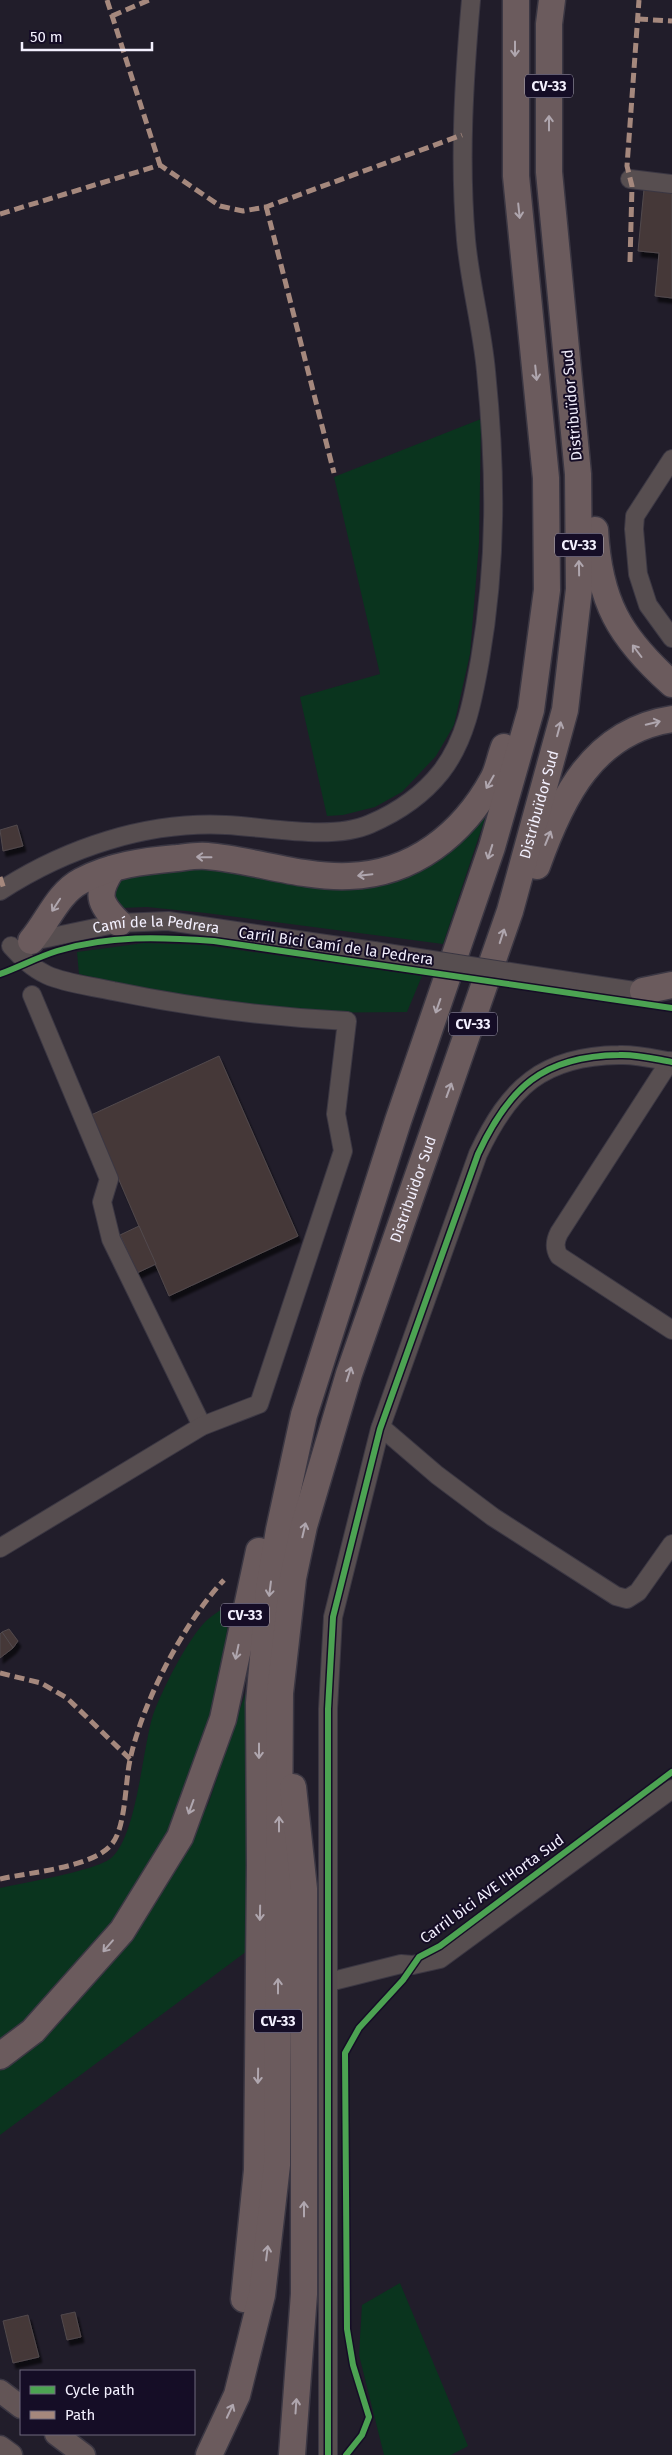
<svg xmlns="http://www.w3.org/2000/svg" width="672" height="2455" font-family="'Fira Sans',sans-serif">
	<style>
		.green { fill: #0a341e }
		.building { fill: #453839; stroke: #51494c; filter: url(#shadow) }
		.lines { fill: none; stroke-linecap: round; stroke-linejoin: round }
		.minor-casing { stroke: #3b3743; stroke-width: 20 }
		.major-casing { stroke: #3b3743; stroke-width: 25 }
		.highway-casing { stroke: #3b3743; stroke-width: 29 }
		.minor { stroke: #574e50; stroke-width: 18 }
		.major { stroke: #635556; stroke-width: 22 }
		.highway { stroke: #6b5b5d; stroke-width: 26 }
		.minor-bridge-casing { stroke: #3b3743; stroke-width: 20; stroke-linecap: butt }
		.minor-bridge { stroke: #574e50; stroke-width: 18 }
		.quiet { stroke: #a5887d; stroke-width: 5; stroke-dasharray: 10 5; stroke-linecap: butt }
		.cycleway-casing { stroke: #150d26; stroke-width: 9 }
		.cycleway { stroke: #4ca352; stroke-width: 6 }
		.oneway { stroke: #afa6ae }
		.labels { text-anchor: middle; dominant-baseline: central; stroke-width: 4; stroke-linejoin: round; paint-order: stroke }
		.shield { fill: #150d26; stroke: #b0acbd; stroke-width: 1 }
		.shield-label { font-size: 14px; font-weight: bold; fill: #f3f0fe }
		.street-label { font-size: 15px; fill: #f3f0fe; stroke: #150d26 }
	</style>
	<defs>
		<filter id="shadow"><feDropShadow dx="3" dy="5.5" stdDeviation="1" flood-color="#0009"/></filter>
	</defs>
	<rect width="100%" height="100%" fill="#211d2a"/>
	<g class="green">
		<path d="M481,419L479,543L470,654L454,725L436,756L402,792L375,807L343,815L327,816L300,697L380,674L334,477Z"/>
		<path d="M487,812L443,944L206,913L147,907L120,908L116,905L114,891L120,880L133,874L198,868L352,884Z"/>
		<path d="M144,943L204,945L422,976L407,1012C365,1012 323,1014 281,1010C213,1003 146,989 79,974L77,952Z"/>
		<path d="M229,1604L223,1679L174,1822L120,1916L26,2019L0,2041V1888C23,1883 93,1871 110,1859C137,1838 142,1750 153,1715C162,1690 188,1638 207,1620C214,1614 222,1609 229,1604Z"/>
		<path d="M253,1670L247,1951L0,2135V2070L38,2038L196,1829L209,1802Z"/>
		<path d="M400,2283L468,2446L451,2455H384L359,2355L362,2305Z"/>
	</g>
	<g class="building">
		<path d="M644,189L672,192V298L655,296L659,253L638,251Z"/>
		<path d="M17,825L23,846L3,851L0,830Z"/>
		<path d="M219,1056L298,1236L169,1296L91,1115Z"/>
		<path d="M139,1226L156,1264L137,1273L120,1235Z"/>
		<path d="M9,1629L18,1641L13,1648L2,1632Z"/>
		<path d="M2,1632L13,1648L0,1658V1634Z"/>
		<path d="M75,2312L81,2337L67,2340L61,2315Z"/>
		<path d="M28,2315L39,2357L13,2363L3,2321Z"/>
	</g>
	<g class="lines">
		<g class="minor-casing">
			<g id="minor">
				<path d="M630,179L672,184"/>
				<path d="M672,459L635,516L634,529L638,574L648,605L672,638"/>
				<path d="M0,891C66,848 147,821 226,825C268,827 332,841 370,824C398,812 422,796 441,772C466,740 473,699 480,660C497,561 496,471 486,371C482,327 470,284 466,240C459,160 464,79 471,0"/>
				<path id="s1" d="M28,942L119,923L168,921L374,951"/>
				<path d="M568,981L654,994"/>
				<path d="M32,995L109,1179L102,1202L111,1239L202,1426"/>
				<path d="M670,1061L559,1233C555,1241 554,1248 559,1256L672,1330"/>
				<path d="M381,1427L437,1475L493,1517L616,1596L627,1599L638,1592L672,1544"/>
				<path d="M0,1548L202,1426L259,1404L343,1151L336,1114L347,1021C268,1017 190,1007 113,991C92,986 67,984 47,975C32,968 22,958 11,946"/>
				<path d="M329,1982L401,1964L413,1965L440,1959L672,1789"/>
				<path d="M328,2455V1709L333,1617L380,1429L478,1154C509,1088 542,1056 619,1055C636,1054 655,1059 672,1062"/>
			</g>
		</g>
		<g class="major-casing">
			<g id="major">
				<path d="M0,2391L21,2407"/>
				<path d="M56,2434L84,2455"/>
				<path d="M0,2447L11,2455"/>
			</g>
		</g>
		<g class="highway-casing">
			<g id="highway">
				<path d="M595,530C599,601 619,637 672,684"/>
				<path d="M537,866C561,798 593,731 672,719"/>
				<path d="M112,869C96,894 98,902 119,923"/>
				<path d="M31,941C48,921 58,893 81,881C111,865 143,861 177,858C186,857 197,855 207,856C254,860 302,878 349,876C413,874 463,834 493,779C498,770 500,757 504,747"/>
				<path d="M643,991L672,985"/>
				<path d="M0,2056L33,2031L122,1931L180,1837L223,1719L259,1551"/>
				<path d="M244,2299L257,2170L260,1865L259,1703L269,1590L279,1530L304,1415L398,1121L492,847L531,710L547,590L546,478L516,176V0"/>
				<path id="s2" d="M209,2455L237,2395L262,2295L277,2165L280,1693L293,1578L304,1526L349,1374L510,911L565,710L579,589L578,474L549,172V24L552,0"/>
				<path d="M292,2455L304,2294V1889L293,1787"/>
			</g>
		</g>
		<use href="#minor" class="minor"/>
		<use href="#major" class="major"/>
		<use href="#highway" class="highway"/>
		<g class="minor-bridge-casing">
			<path id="minor-bridge" d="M374,951L568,981"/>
		</g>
		<use href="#minor-bridge" class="minor-bridge"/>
		<g class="quiet">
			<path d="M107,0L160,165"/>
			<path d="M112,16L149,0"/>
			<path d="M638,19L672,21"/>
			<path d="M266,206L334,473"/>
			<path d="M0,214L160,165L220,206L243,211L266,207L462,135"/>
			<path d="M630,262L632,186L627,166L639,0"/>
			<path d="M0,877L4,889"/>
			<path d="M0,1673L41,1683L67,1698L130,1759"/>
			<path d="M0,1879C30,1872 91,1868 111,1845C126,1829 125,1782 130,1760C142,1703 184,1622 224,1580"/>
		</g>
		<g class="cycleway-casing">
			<g id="cycleway">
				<path d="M0,974C19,967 38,957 57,951C109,935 161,937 214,941L672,1008"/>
				<path d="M328,2455V1709L333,1617L380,1429L478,1154C509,1088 542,1056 619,1055C636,1054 655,1059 672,1062"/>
				<path d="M346,2455L362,2435L369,2417L353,2365L347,2329L345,2053L359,2028L403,1980L419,1957L440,1946L672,1772"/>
			</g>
		</g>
		<use href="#cycleway" class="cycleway"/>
	</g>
	<defs><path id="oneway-shaft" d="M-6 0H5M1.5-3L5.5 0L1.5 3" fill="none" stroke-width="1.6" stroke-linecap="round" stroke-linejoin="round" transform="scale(1.25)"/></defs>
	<g class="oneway">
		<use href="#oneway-shaft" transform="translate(515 49) rotate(90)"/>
		<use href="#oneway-shaft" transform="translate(549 123) rotate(-90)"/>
		<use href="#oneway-shaft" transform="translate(519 211) rotate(84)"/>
		<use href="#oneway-shaft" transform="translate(536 373) rotate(84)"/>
		<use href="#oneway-shaft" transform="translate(579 568) rotate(-91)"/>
		<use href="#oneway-shaft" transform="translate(637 651) rotate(-127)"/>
		<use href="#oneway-shaft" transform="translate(653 723) rotate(-14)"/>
		<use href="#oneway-shaft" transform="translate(559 729) rotate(-75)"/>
		<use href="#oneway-shaft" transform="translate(490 782) rotate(120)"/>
		<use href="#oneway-shaft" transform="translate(548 838) rotate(-68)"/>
		<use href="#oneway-shaft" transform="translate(490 852) rotate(108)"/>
		<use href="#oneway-shaft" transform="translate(204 857) rotate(-179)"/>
		<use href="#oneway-shaft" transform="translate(365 875) rotate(174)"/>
		<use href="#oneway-shaft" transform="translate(56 905) rotate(123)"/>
		<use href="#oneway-shaft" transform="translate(502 936) rotate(-72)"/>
		<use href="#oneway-shaft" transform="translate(438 1006) rotate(109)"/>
		<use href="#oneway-shaft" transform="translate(449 1090) rotate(-70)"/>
		<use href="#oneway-shaft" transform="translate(349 1374) rotate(-72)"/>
		<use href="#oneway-shaft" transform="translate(304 1530) rotate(-77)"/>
		<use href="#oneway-shaft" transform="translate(270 1589) rotate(97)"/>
		<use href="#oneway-shaft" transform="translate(237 1652) rotate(102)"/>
		<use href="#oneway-shaft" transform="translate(259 1751) rotate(90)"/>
		<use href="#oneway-shaft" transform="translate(191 1807) rotate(110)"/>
		<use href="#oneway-shaft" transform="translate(279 1824) rotate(-90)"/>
		<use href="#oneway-shaft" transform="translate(260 1913) rotate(91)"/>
		<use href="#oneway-shaft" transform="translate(108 1946) rotate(131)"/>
		<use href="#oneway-shaft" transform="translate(278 1986) rotate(-90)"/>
		<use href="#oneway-shaft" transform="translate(258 2076) rotate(91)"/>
		<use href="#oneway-shaft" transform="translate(304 2209) rotate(-90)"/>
		<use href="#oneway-shaft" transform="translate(267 2253) rotate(-83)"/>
		<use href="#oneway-shaft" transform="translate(296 2406) rotate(-86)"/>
		<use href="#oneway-shaft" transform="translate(230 2411) rotate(-65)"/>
	</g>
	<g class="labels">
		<g class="shield">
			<rect x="525" y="74.5" width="48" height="23" rx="4"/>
			<rect x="555" y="533.5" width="48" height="23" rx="4"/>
			<rect x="449" y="1012.5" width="48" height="23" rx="4"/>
			<rect x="221" y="1603.5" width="48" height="23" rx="4"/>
			<rect x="254" y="2009.5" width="48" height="23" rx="4"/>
		</g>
		<g class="shield-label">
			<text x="549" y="86">CV-33</text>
			<text x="579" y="545">CV-33</text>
			<text x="473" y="1024">CV-33</text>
			<text x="245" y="1615">CV-33</text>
			<text x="278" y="2021">CV-33</text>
		</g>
		<g class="street-label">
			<text transform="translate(572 405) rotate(-95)">Distribuïdor Sud</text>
			<text stroke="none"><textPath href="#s2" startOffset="1700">Distribuïdor Sud</textPath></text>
			<text stroke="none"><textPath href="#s1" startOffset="130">Camí de la Pedrera</textPath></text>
			<text transform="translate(336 946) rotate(8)">Carril Bici Camí de la Pedrera</text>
			<text stroke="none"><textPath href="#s2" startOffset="1295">Distribuïdor Sud</textPath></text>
			<text transform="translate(492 1889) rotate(-36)">Carril bici AVE l'Horta Sud</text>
		</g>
	</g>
	<rect x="20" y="2370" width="175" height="65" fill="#150d26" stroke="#6e687c"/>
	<rect x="30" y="2386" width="25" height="8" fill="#4ca352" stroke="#6e687c"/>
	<text x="65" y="2395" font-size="15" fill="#f3f0fe">Cycle path</text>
	<rect x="30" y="2411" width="25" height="8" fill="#a5887d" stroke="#6e687c"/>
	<text x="65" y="2420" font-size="15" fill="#f3f0fe">Path</text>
	<path d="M22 42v8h130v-8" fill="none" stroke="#f3f0fe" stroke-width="2.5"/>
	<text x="30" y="42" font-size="15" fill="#f3f0fe" stroke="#150d26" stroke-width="4" paint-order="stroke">50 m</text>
</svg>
